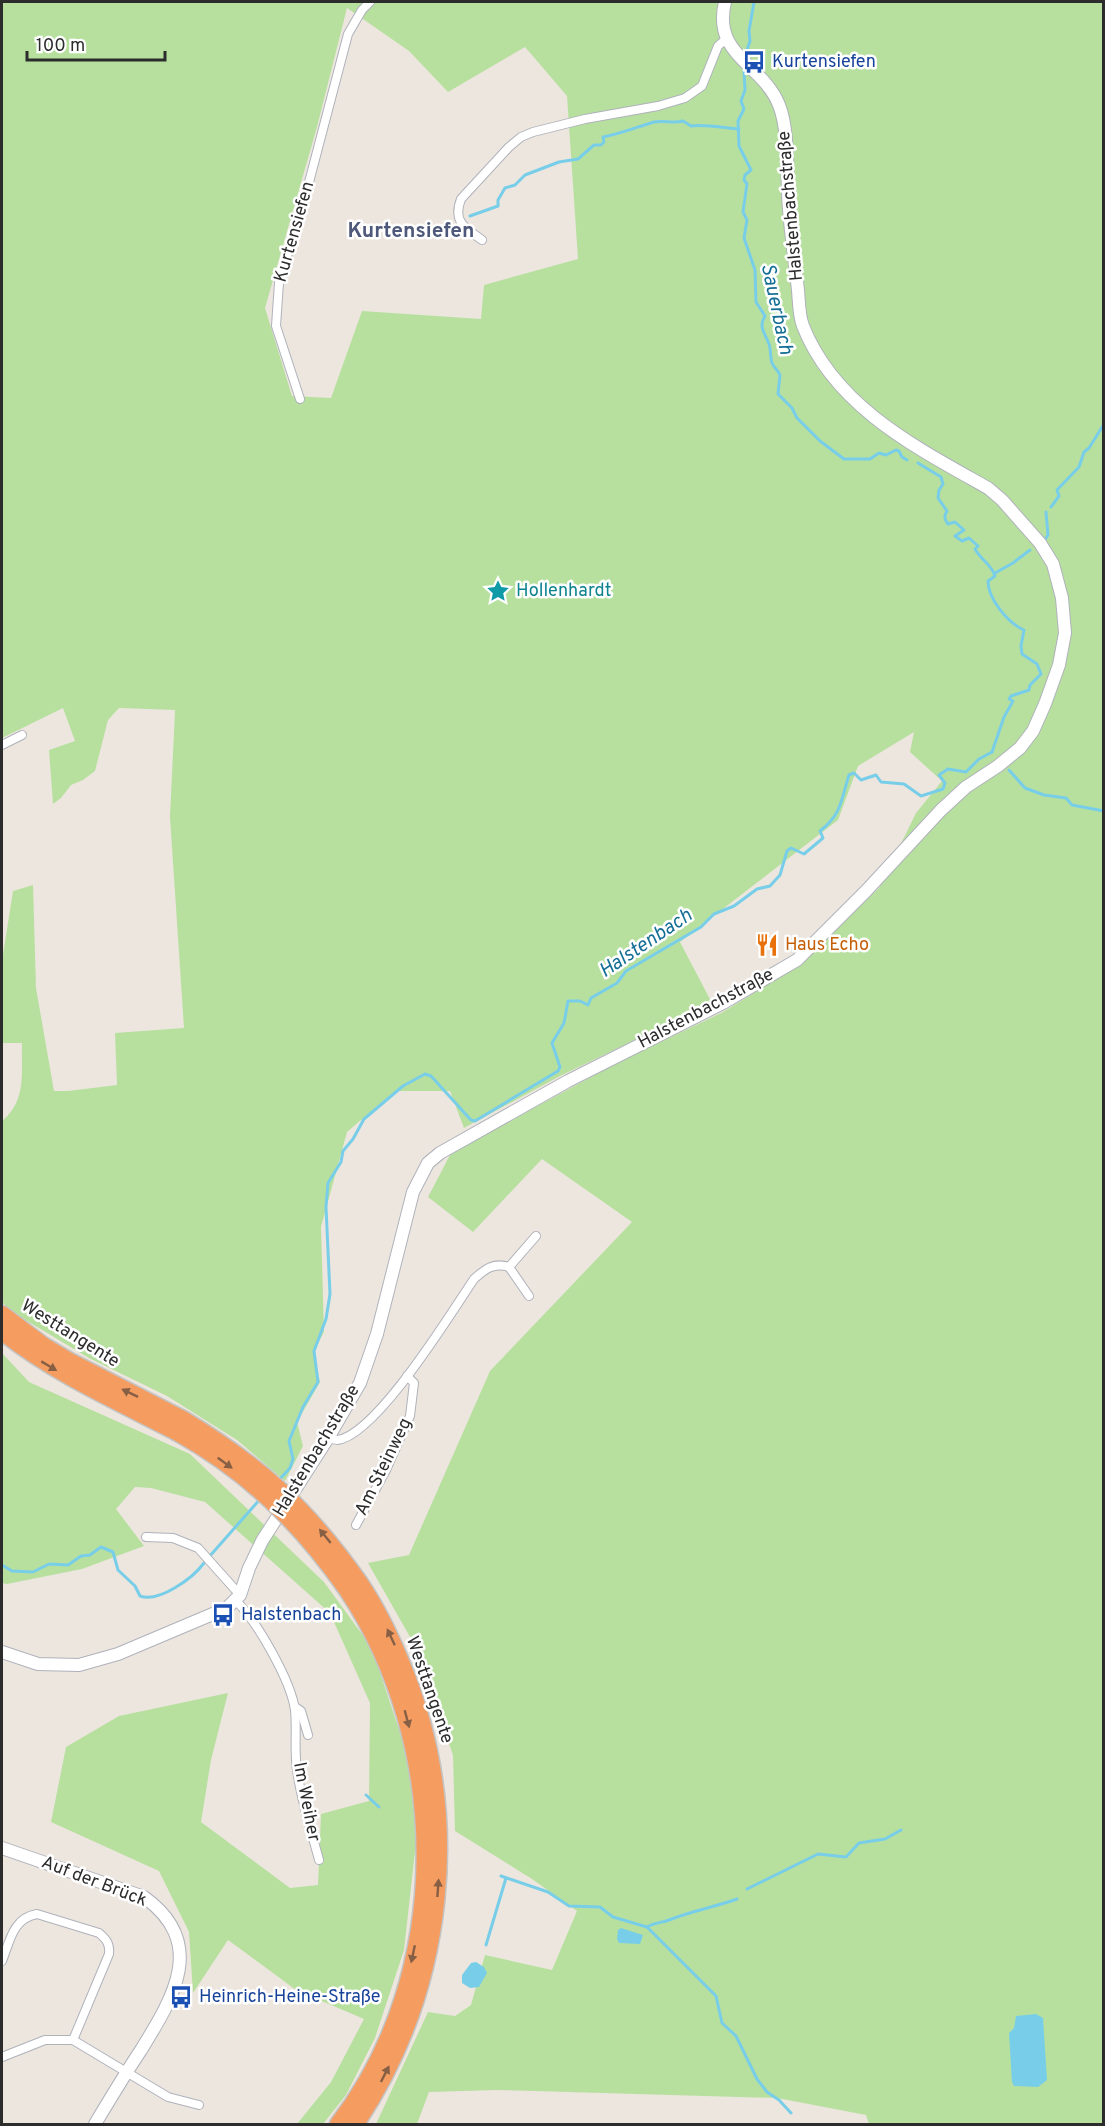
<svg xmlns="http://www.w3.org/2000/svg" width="1105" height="2126" font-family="Overpass,sans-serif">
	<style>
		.green { fill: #b7e09f; fill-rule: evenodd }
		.water { fill: #78cee8 }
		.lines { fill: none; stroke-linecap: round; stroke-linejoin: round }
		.stream { stroke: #78cee8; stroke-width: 3 }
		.street-casing { stroke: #afb2bb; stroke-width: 10 }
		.secondary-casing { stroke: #afb2bb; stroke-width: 14 }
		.highway-casing { stroke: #c4c4c4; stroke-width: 19 }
		.street { stroke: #fff; stroke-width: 8 }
		.secondary { stroke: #fff; stroke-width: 12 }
		.highway { stroke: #f59d61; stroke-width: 16 }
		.highway-bridge-casing { stroke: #c4c4c4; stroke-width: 19; stroke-linecap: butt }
		.highway-bridge { stroke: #f59d61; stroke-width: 16 }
		.oneway { fill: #865f44 }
		.labels { text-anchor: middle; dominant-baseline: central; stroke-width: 5; stroke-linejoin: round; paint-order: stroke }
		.transit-label { font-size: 18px; fill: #164399; stroke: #fff; text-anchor: start }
		.street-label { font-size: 18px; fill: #2c2c2c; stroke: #fff }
		.culture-label { font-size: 18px; fill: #0d838f; stroke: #fff; text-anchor: start }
		.food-label { font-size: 18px; fill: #c56008; stroke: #fff; text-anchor: start }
		.water-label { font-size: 20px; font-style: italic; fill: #156e96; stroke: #fff }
		.quarter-label { font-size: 21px; font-weight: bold; fill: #4e587a; stroke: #fff }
	</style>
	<rect width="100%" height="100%" fill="#ede6df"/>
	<g class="green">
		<path d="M2,2H1103V2124H869L866,2115L777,2098L497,2090L429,2092L417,2124H376L428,2012L455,2016L471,2005L485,1955L552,1970L577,1911L532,1879L455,1831L453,1755L414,1644L368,1563L409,1555L490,1371L632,1222L542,1159L473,1232L428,1197L451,1153L615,1064L723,1012L796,967L879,888L916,813L942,781L910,752L914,732L858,766L838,820L680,942L712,1003L560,1076L464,1128L450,1091H395L347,1132L321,1227L324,1332L313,1353L320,1382L297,1422L303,1446L285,1481L237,1440L167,1396L89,1358L12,1312L2,1302V1121C27,1100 21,1073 22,1043H2V961L13,891L33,885L36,988L54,1091H68L117,1085L115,1033L184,1028L170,817L175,710L119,708L108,720L95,771L83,780L71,785L61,798L53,804L49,750L75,741L63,708L2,738ZM347,8L409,51L448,92L525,47L567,96L578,259L484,285L481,319L362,311L331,398L292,396L265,308L317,127Z"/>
		<path d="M2,1353L29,1382L190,1454L324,1582L372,1648L407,1754L418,1825L404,1950L375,2038L346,2095L323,2124H297L331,2082L364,2019L296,1990L228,1940L193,1993L189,1932L159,1871L51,1822L66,1747L119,1716L228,1693L211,1760L201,1822L290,1888L318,1885L321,1814L369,1801L370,1703L330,1613L205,1502L151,1488L135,1487L116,1509L144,1546L82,1569L7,1584L2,1583Z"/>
	</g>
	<g class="water">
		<path d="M621,1928L643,1935L640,1944L619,1943L617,1939L618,1930Z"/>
		<path d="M476,1962L484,1967L487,1973L479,1987L470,1988L462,1983V1975L471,1963Z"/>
		<path d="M1036,2014L1043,2018L1047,2080L1038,2087L1014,2086L1012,2082L1009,2033L1014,2028L1016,2016Z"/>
	</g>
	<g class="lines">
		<g class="stream">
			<path d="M746,53L750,41L749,31L754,2"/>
			<path d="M744,71L745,90L741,101L744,109L738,121L739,146L751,170L745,175L744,180L747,184L743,212L747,220L744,238L755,270L756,302L765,316C758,327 765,333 769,344C771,349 770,357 772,363C774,368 778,370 780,375L778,394L792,408L797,418L820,441L844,459H870L879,453L886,455L896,450L899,451L902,457L907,460"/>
			<path d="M470,216L498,206V200L505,188L515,185L525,175L559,162L578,159L594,145H601L604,142L603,137C620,134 637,127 654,122C664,120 674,124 683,121L691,126C705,124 724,128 739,129"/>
			<path d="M918,463L941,477L943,484L939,490L938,498L947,511C944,516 944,519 948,524L955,522L964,530L955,536L962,541L969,538L978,546L975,549C981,560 992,565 995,576L988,581C988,599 1008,623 1024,630L1021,646L1022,654L1037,664L1041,674L1030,685L1029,690L1011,696L1009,699L1013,701L1004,717L992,752"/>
			<path d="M1051,507L1059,496L1057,490L1079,467L1084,452L1089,448L1104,424"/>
			<path d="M1044,541L1048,535L1046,512"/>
			<path d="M995,573L1013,563L1030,550"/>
			<path d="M1009,770L1025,788L1044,795L1066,798L1072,805L1104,811"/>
			<path d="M278,1481L290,1468L293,1459L289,1441L303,1407L318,1382L314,1351L326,1319L330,1294L326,1207L328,1183L341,1162L343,1151L353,1139L364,1119L403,1086L425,1074L431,1076L471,1120L475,1121L558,1071L560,1067L552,1043L564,1023L568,1001H580L588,1005L591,998L617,983L626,971L701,927L714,914L734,906L757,889L770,886L780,875L787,851L791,848L804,854L823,838L820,831C842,814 841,800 849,775L854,773L861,780L876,775L881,782L904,784L921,796L943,789L945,783L939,775L948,769L966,772L979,759L992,752"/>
			<path d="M209,1557L261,1498"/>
			<path d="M2,1565L12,1571L33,1572L49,1564L68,1565L81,1556L90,1555L101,1547L113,1552L118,1570L135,1586L140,1596C159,1603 193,1578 204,1563"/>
			<path d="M366,1795L379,1807"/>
			<path d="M501,1876L548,1892L569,1906L600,1907L613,1917L647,1927L716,1996L722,2023L736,2036L757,2079L767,2092L779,2100L791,2113"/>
			<path d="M747,1889L818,1854L846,1857L859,1843L885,1839L901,1830"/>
			<path d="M647,1927C655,1922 662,1923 669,1920C691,1911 715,1907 737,1899"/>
			<path d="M486,1945L506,1878"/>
		</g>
		<g class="street-casing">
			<g id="street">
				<path d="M482,240C466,228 452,223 461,199L509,147L521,137L533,132L585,119L658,106L685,98L702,86L718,46L726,39"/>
				<path d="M300,399L276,326L279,283L308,186L348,34L362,10L370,2"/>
				<path d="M2,745L22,735"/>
				<path d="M509,1267L529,1296"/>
				<path d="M328,1438C329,1438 336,1440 337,1440C376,1436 451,1313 474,1279C485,1269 494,1262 509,1267L536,1236"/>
				<path d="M356,1525L386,1470L410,1416L414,1383L407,1376"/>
				<path d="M146,1537L173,1538L198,1548L240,1595"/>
				<path d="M236,1601C257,1621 291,1681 295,1710C297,1730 294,1750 297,1770C301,1800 311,1830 319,1860"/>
				<path d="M295,1707L301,1711L308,1735"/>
				<path d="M2,1961C10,1941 13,1918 37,1914L99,1933C107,1940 110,1944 109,1954L73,2040"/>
				<path d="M2,2057L45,2040H73L168,2097L199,2105"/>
			</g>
		</g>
		<g class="secondary-casing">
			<g id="secondary">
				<path d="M2,1652L38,1664L79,1665L118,1654L227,1608L240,1595L249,1568L262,1541L328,1438L360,1383L377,1334L413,1192L428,1163L440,1153L568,1081L723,1003L797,960L866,891L941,810L966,787L998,766L1020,748L1033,731L1045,704L1059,665L1065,633L1062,598L1053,564L1040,543L1002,500L988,488C917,448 835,407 803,326C799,316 799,302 798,290C795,263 791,236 789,209C786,178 790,132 779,105C763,64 712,56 725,2"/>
				<path d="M2,1848L144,1897C208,1943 173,1998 141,2050C125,2074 110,2099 95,2124"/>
			</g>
		</g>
		<g class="highway-casing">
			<g id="highway">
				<path d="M2,1314L43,1345L68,1360L183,1419"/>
				<path d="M2,1332C55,1374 116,1401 176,1432"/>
				<path d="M338,2124C453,1974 451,1746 347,1590"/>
				<path d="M356,2124C446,1989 465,1815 402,1664C390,1635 377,1608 360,1583"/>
			</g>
		</g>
		<use href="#street" class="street"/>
		<use href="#secondary" class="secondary"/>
		<use href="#highway" class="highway"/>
		<g class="highway-bridge-casing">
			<g id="highway-bridge">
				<path d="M183,1419C261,1466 308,1509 360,1583"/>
				<path d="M176,1432C248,1472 300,1523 347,1590"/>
			</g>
		</g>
		<use href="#highway-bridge" class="highway-bridge"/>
	</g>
	<defs><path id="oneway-solid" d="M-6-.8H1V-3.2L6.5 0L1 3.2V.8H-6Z" transform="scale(1.5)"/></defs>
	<g class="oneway">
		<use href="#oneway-solid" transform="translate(49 1366) rotate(31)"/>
		<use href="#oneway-solid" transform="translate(130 1393) rotate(-154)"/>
		<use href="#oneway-solid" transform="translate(225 1463) rotate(36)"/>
		<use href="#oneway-solid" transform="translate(325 1536) rotate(-129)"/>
		<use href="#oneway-solid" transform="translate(391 1637) rotate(-115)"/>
		<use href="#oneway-solid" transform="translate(407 1719) rotate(75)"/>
		<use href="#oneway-solid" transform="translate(438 1888) rotate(-86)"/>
		<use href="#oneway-solid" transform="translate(413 1954) rotate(102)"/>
		<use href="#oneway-solid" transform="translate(385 2074) rotate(-63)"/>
	</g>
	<defs>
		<g id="bus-bare" transform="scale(1.8)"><path d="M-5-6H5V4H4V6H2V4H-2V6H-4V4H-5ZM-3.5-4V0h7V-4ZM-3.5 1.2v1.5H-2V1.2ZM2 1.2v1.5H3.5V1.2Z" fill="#1a4fb4" stroke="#fff" stroke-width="2.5" paint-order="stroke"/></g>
		<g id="sight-bare" transform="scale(1.8)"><path d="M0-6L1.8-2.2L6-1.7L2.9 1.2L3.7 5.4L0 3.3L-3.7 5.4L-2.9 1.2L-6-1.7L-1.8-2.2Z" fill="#0f9aa8" stroke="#fff" stroke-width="2.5" paint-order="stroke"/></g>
		<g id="restaurant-bare" transform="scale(1.8)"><path d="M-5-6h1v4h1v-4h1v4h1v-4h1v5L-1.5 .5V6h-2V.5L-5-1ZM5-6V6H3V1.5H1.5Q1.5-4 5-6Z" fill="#e8710a" stroke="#fff" stroke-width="2.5" paint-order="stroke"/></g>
	</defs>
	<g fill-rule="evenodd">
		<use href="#bus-bare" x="754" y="62"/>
		<use href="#sight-bare" x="498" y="591"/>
		<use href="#restaurant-bare" x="767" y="945"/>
		<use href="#bus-bare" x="223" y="1615"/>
		<use href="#bus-bare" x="181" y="1997"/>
	</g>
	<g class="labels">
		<g class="transit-label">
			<text x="772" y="62">Kurtensiefen</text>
			<text x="241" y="1615">Halstenbach</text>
			<text x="199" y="1997">Heinrich-Heine-Straße</text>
		</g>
		<g class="street-label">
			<text transform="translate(791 206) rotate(-95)">Halstenbachstraße</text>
			<text transform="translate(295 232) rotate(-74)">Kurtensiefen</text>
			<text transform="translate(706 1009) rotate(-28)">Halstenbachstraße</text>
			<text transform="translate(70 1334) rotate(32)">Westtangente</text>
			<text transform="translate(317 1451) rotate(-59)">Halstenbachstraße</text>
			<text transform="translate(384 1467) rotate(-64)">Am Steinweg</text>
			<text transform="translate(429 1690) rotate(71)">Westtangente</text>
			<text transform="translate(306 1802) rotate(79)">Im Weiher</text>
			<text transform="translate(94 1882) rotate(21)">Auf der Brück</text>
		</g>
		<g class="culture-label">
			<text x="516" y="591">Hollenhardt</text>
		</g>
		<g class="food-label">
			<text x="785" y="945">Haus Echo</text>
		</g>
		<g class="water-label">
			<text transform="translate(776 309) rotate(78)">Sauerbach</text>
			<text transform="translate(646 944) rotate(-34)">Halstenbach</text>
		</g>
		<g class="quarter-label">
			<text x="411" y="231">Kurtensiefen</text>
		</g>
	</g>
	<rect width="1105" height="2126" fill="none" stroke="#2c2c2c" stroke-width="6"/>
	<path d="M27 51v9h138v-9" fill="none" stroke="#2c2c2c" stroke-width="3"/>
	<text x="36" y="51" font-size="18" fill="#2c2c2c" stroke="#ffffff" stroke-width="4.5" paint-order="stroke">100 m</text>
</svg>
